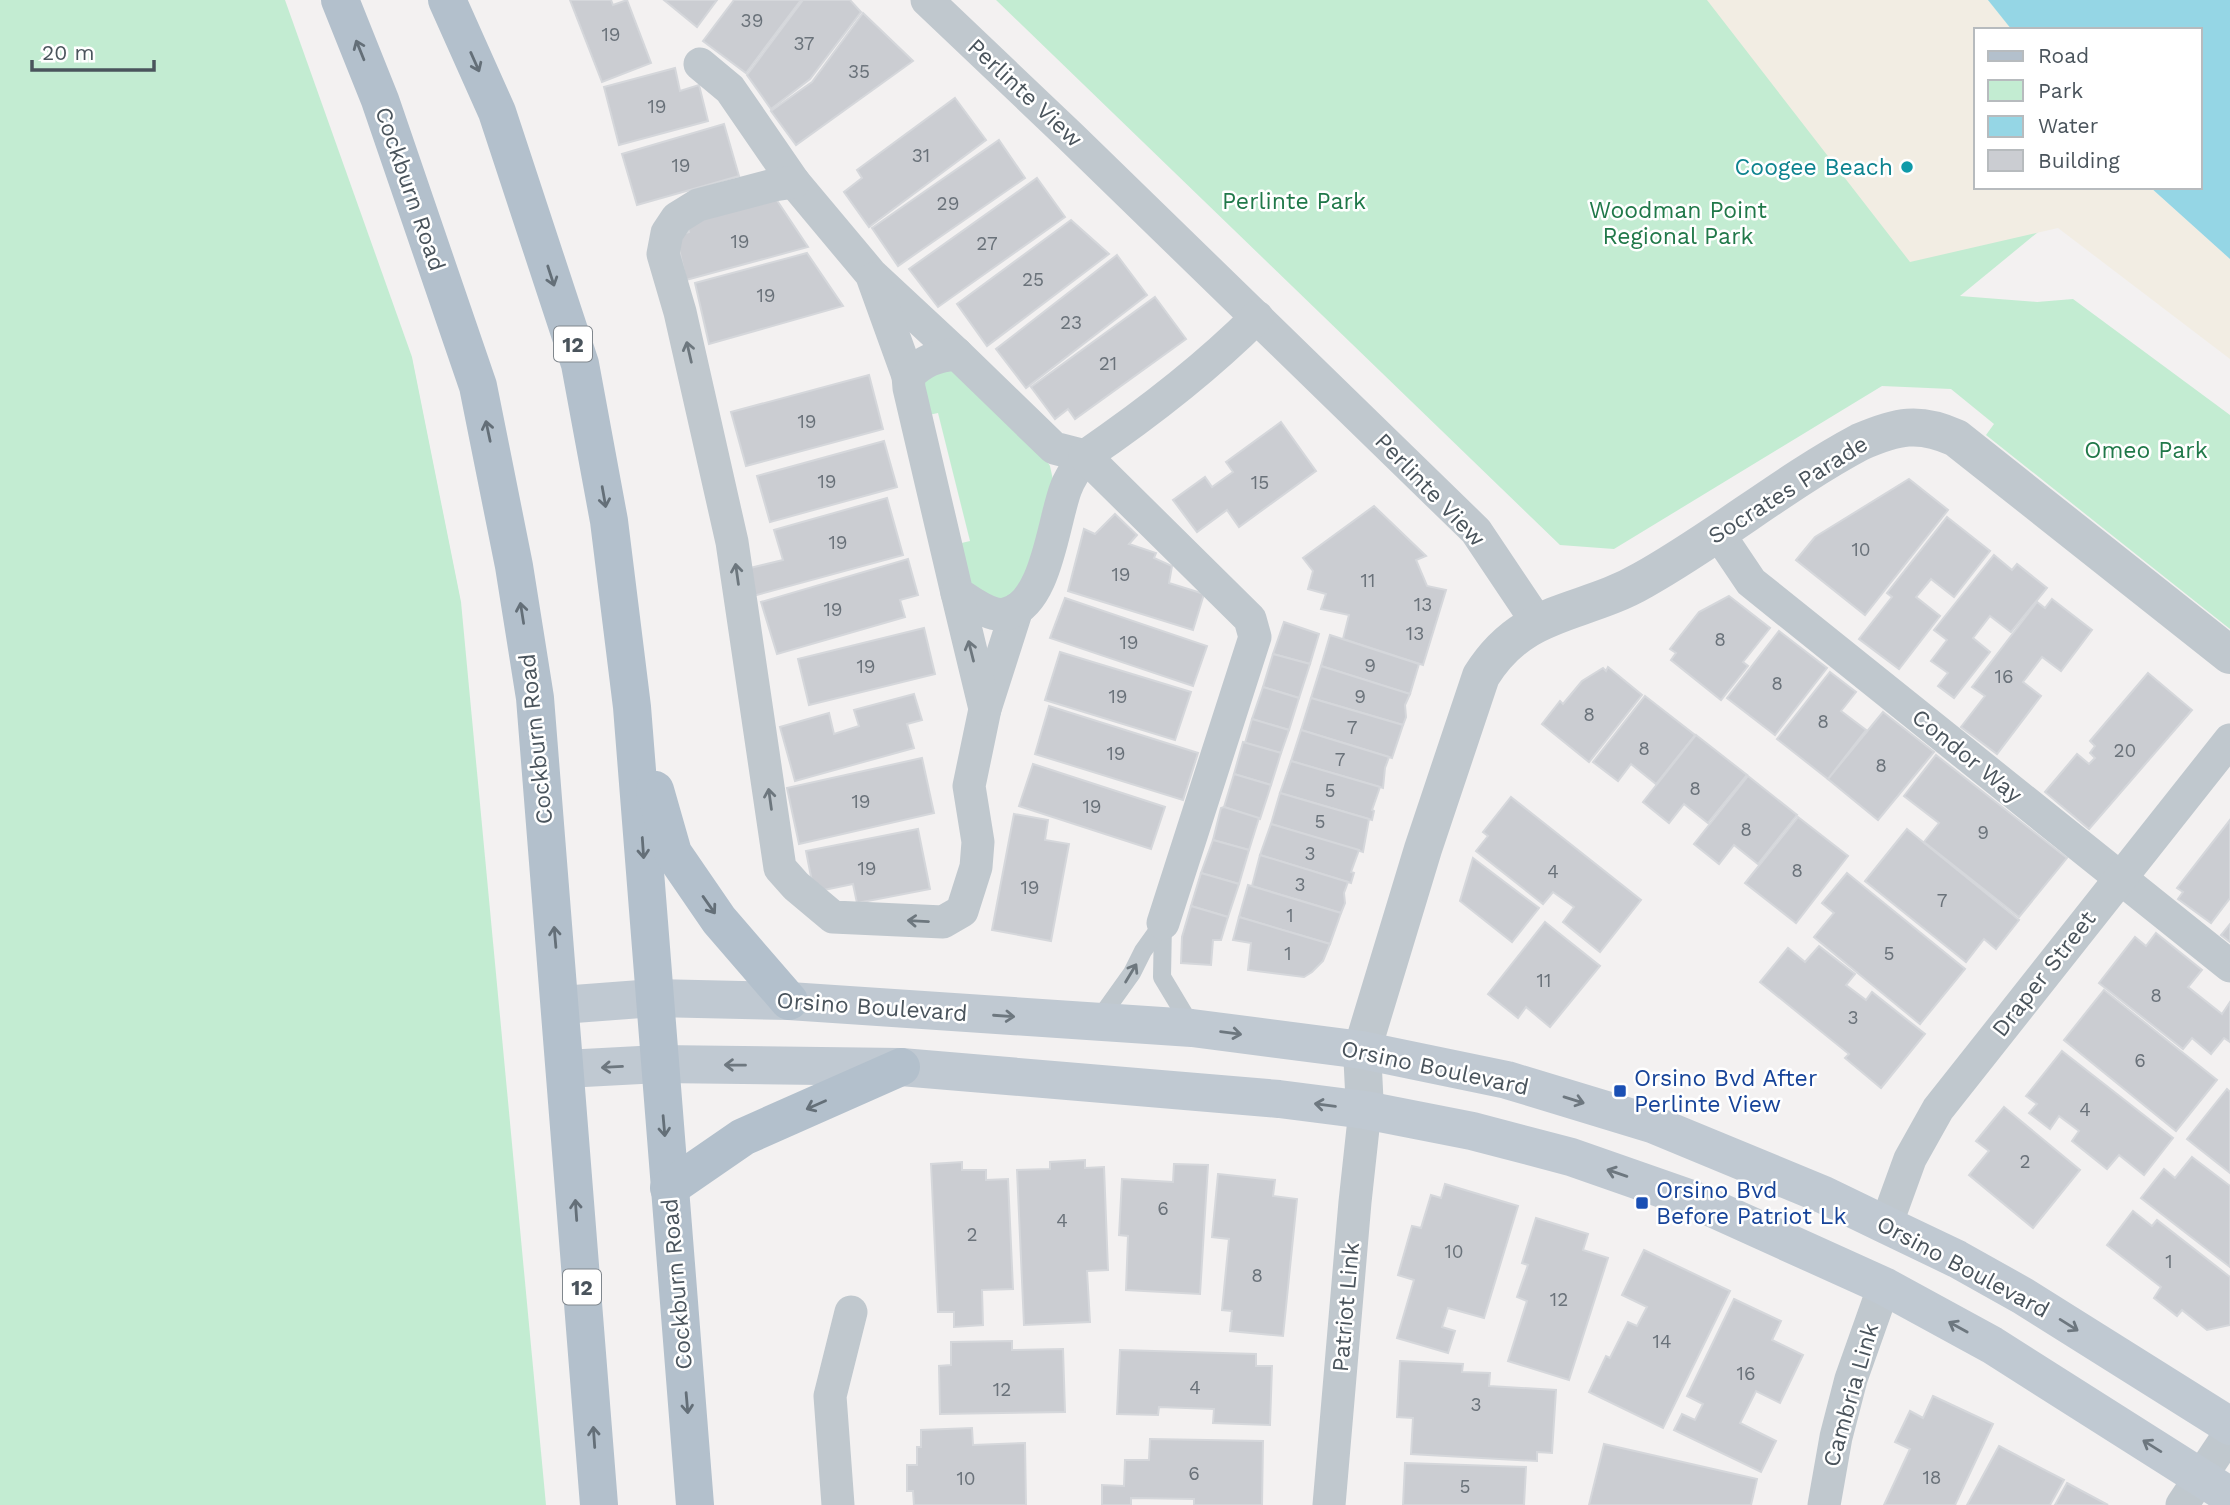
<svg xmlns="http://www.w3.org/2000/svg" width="2230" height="1505" font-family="'Work Sans',sans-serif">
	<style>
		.green { fill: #c3ecd2 }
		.sand { fill: #f2ede3 }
		.water { fill: #95d6e5 }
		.building { fill: #cbcdd2; stroke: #d5d7db; stroke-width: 2 }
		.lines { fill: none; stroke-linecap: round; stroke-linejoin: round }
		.service { stroke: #c0c8ce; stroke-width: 18 }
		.minor { stroke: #c0c8ce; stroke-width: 33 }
		.tertiary { stroke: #c0c8ce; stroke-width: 38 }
		.secondary { stroke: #c0c9d2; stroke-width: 38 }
		.primary { stroke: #b3c0cc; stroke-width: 38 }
		.oneway { stroke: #646f78 }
		.oneway2 { stroke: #6d777e }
		.oneway3 { stroke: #6d777f }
		.culture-dot { fill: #0f9aa8; stroke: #fff; stroke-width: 2.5 }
		.transit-dot { fill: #1a4fb4; stroke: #fff; stroke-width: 2.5 }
		.labels { text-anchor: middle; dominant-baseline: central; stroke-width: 5; stroke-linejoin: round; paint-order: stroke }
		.number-label { font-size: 19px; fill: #6a727a }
		.shield { fill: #fff; stroke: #80878d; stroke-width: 2 }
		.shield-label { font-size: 21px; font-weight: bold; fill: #4a545c }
		.street-label { font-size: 23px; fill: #4a545c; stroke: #fff }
		.culture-label { font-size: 23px; fill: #0d838f; stroke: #fff; text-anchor: end }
		.park-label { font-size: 23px; fill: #207849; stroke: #fff }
		.transit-label { font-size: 23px; fill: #164399; stroke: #fff; text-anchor: start }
	</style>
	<rect width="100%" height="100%" fill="#f3f1f1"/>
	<g class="green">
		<path d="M0,0H285L412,357L461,602L546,1505H0Z"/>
		<path d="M996,0H1988L2012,30H1976V187H2093L1960,296L2037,302L2073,299L2230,415V629L1986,435L1994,424L1951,389L1882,386L1614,549L1560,545Z"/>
		<path d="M953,369L1041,451L1050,466L1053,480L1022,589L997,602L974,593L953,545L970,541L938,413L924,416V382L933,373Z"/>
	</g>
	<path class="sand" d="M1707,0H1988L2012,30H1976V187H2150L2230,259V359L2058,228L1910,262Z"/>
	<path class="water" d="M1988,0H2230V259L2150,187H2200V30H2012Z"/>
	<g class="building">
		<path d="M570,0H611L613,5L627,0L651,63L602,82Z"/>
		<path d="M664,0H717L697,27Z"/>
		<path d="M734,0H801L746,73L703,41Z"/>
		<path d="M803,0H850L861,12L810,79L771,109L747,75Z"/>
		<path d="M863,13L913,61L796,145L771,111L812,82Z"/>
		<path d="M675,68L680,91L699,85L708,121L619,145L604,87Z"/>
		<path d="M955,98L986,140L869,227L844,192L862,178L857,170Z"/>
		<path d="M724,124L739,176L637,205L622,154Z"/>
		<path d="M999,140L1025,178L898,266L872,228Z"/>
		<path d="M1037,178L1065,217L938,307L909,269Z"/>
		<path d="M776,199L808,247L686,280L676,236L689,232L686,222Z"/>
		<path d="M1071,220L1109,254L987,346L957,304Z"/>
		<path d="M807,253L843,306L709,344L695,283Z"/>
		<path d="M1117,255L1147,295L1026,388L996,349Z"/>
		<path d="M1155,297L1186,339L1075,419L1068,409L1055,419L1031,387Z"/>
		<path d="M869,375L883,429L746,466L731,412Z"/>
		<path d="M1281,422L1316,471L1239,527L1227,510L1197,532L1173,500L1205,477L1212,487L1233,472L1226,462Z"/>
		<path d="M884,441L897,487L770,522L757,476Z"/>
		<path d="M1909,479L1948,510L1865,615L1796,560L1815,537Z"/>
		<path d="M887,498L903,555L753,596L746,569L783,560L774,530Z"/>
		<path d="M1374,506L1426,556L1416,560L1427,586L1446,590L1423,665L1343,639L1349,615L1321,609L1326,594L1308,589L1313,571L1303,558Z"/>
		<path d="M1115,514L1137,535L1129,544L1156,553L1154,558L1172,566L1169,583L1204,594L1193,630L1068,591L1084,529L1095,534Z"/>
		<path d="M1947,517L1990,551L1954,597L1931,579L1916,597L1940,616L1899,669L1859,639L1892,597L1887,593Z"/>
		<path d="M1994,555L2012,570L2017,564L2047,588L2011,632L1990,616L1973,638L1990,652L1954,698L1938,686L1948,673L1931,661L1947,640L1934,630Z"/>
		<path d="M908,559L918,595L900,600L905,617L777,654L761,602Z"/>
		<path d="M1729,596L1770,628L1743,662L1748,666L1721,700L1671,660L1676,653L1670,649L1699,612Z"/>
		<path d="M1065,598L1207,646L1193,686L1050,638Z"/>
		<path d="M2052,599L2092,630L2061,671L2042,657L2023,682L2041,696L1997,754L1961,727L1985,696L1972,687L2037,602L2045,608Z"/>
		<path d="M1284,622L1319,634L1310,664L1273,654Z"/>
		<path d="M924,628L935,674L809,705L798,659Z"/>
		<path d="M1779,631L1827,668L1775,735L1727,698Z"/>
		<path d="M1330,635L1419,664L1410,694L1321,666Z"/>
		<path d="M1060,652L1191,692L1175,740L1045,700Z"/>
		<path d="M1273,654L1310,664L1299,698L1263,687Z"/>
		<path d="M1321,666L1410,694L1405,705L1406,717L1403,725L1311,698Z"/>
		<path d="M1608,667L1642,695L1589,762L1542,724L1560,701L1563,704L1582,681L1603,668L1606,671Z"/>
		<path d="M1830,672L1856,692L1841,711L1866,730L1828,779L1777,739Z"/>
		<path d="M2148,673L2192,710L2089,829L2045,792L2077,754L2089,764L2095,758L2090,753L2095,746L2090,741Z"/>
		<path d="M1263,687L1299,698L1289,730L1252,719Z"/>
		<path d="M914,694L922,720L907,724L914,748L795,781L780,727L829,713L834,734L859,726L854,710Z"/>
		<path d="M1645,696L1695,735L1656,784L1631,764L1618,781L1593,762Z"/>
		<path d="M1311,698L1403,725L1392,758L1301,730Z"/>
		<path d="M1049,706L1198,753L1183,800L1035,754Z"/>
		<path d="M1883,712L1934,752L1878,820L1828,779Z"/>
		<path d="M1252,719L1289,730L1281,753L1245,743Z"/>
		<path d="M1301,730L1389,757L1385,768L1383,788L1291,761Z"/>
		<path d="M1696,735L1747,775L1708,823L1684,804L1669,823L1643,802Z"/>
		<path d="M1243,742L1281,753L1271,785L1234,774Z"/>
		<path d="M1936,755L2067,858L2019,917L1924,842L1939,823L1904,796Z"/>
		<path d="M922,758L934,813L799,844L787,788Z"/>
		<path d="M1291,761L1380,787L1372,810L1374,811L1372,820L1280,793Z"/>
		<path d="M1033,764L1165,807L1151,849L1019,806Z"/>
		<path d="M1234,774L1271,785L1260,819L1224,807Z"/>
		<path d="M1748,776L1797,815L1758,864L1734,845L1719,864L1694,844Z"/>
		<path d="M1280,793L1369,819L1363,852L1271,824Z"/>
		<path d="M1511,797L1641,900L1600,952L1563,922L1574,907L1553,892L1543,904L1476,851L1488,836L1483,832Z"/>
		<path d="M1224,807L1259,818L1249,850L1213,840L1221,808Z"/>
		<path d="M1014,814L1048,820L1045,840L1069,844L1051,941L992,930Z"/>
		<path d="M1798,817L1848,856L1796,923L1745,883Z"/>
		<path d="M2230,820V898L2211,923L2178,899L2183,892L2177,888Z"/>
		<path d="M1271,824L1359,850L1351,872L1354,873L1351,883L1260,855Z"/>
		<path d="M918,829L930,889L857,903L853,884L814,892L806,851Z"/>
		<path d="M1907,829L2019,920L1996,949L1984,939L1966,962L1865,881Z"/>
		<path d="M1213,840L1249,850L1239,884L1201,873Z"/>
		<path d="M1260,855L1348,882L1344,893L1345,903L1341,913L1252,886Z"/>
		<path d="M1473,858L1539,908L1512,942L1460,901Z"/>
		<path d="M1201,873L1239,884L1228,917L1191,906Z"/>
		<path d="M1847,873L1965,969L1920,1024L1814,937L1834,913L1822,903Z"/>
		<path d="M1248,885L1341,913L1330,944L1239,917Z"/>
		<path d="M1191,906L1228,917L1221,940H1213L1211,965L1181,963L1182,937Z"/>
		<path d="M1239,917L1330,944L1323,961L1312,972L1304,977L1248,970L1251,943L1233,940Z"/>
		<path d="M1545,922L1600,966L1550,1027L1526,1007L1518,1018L1488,994Z"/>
		<path d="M2230,924V942L2221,935Z"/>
		<path d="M2156,933L2202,970L2188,987L2222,1014L2230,1002V1042L2224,1038L2211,1054L2192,1038L2183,1049L2099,983L2135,937L2146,946Z"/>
		<path d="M1819,946L1855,974L1846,985L1866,1000L1872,992L1925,1034L1881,1088L1845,1058L1849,1054L1760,982L1788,948L1805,962Z"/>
		<path d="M2104,990L2217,1080L2176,1131L2064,1040Z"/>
		<path d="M2062,1051L2173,1138L2144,1175L2119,1155L2107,1169L2072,1141L2079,1131L2059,1116L2050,1129L2029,1113L2037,1104L2026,1096Z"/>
		<path d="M2227,1089L2230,1092V1173L2187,1139Z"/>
		<path d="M2004,1107L2080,1170L2033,1228L1969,1175L1989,1151L1976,1141Z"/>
		<path d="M2192,1157L2230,1186V1267L2141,1198L2164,1169L2175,1178Z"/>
		<path d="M1085,1160V1168L1104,1167L1108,1270L1087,1271L1090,1322L1024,1325L1017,1170L1050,1169V1162Z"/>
		<path d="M962,1162V1170H986V1180L1008,1179L1013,1289L982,1290L983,1325L954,1327V1312H938L931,1164Z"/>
		<path d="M1174,1164L1208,1165L1200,1294L1126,1290L1128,1236L1119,1235L1122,1179L1173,1182Z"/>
		<path d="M1218,1174L1275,1180L1273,1196L1297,1199L1283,1336L1230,1331L1232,1311L1222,1310L1229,1239L1212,1237Z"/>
		<path d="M1445,1184L1518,1206L1484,1318L1448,1308L1442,1327L1455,1331L1448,1353L1397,1338L1414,1280L1398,1275L1412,1226L1421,1228L1431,1195L1441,1198Z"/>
		<path d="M2133,1211L2152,1226L2157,1220L2230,1277V1325L2207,1330L2182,1310L2177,1316L2154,1298L2161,1287L2107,1245Z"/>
		<path d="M1536,1218L1588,1234L1583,1250L1608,1258L1569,1380L1508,1361L1527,1301L1517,1297L1528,1265L1522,1263Z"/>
		<path d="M1644,1250L1730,1291L1663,1428L1589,1392L1606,1356L1610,1358L1628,1322L1637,1326L1647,1307L1622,1295Z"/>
		<path d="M1734,1299L1781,1321L1772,1340L1803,1355L1780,1403L1756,1391L1740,1423L1776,1441L1761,1472L1674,1430L1682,1414L1695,1420L1703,1404L1687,1396Z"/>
		<path d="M1012,1341V1350L1063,1349L1065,1412L940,1414L939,1366L951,1365V1342Z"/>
		<path d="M1120,1350L1256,1354V1366H1272L1270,1425L1213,1423L1214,1409L1159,1407L1158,1415L1117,1414Z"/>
		<path d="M1400,1361L1463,1364L1462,1372L1490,1373L1489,1386L1556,1390L1552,1453L1537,1452V1461L1411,1454L1413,1418L1397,1417Z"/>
		<path d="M1933,1396L1993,1424L1955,1505H1884L1910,1449L1895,1442L1910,1411L1923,1418Z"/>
		<path d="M972,1428L973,1445L1025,1443L1026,1505H914L913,1491H907V1465H917V1447H921V1430Z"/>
		<path d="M1150,1439L1263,1441L1262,1505H1194V1499L1131,1498V1505H1102V1485L1124,1486L1125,1460H1149Z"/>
		<path d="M1604,1444L1757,1479L1751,1505H1589Z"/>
		<path d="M1999,1446L2064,1480L2050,1505H1967Z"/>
		<path d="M1405,1463L1526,1467L1524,1505H1403Z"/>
		<path d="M2067,1483L2108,1505H2055Z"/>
	</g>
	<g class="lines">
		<g class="service">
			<path d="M1163,923L1162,977L1192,1027"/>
			<path d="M1097,1022L1132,973L1143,951L1163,923"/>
		</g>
		<g class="minor">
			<path d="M927,0L1071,137L1476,531L1537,622"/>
			<path d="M700,64L730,89L794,182L871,274L957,354"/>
			<path d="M794,182L774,185L698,205L677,218L667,233L663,254L680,312L732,542L780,868L796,886L833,917L943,922L962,911L976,867L978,842L969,786L985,709L1017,609"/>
			<path d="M873,279L908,376"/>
			<path d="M957,354L1054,448L1085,456C1078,466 1070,477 1066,488C1053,521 1047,606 1005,614C989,617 970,601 957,593L909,388L908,376C923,361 935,356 957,354Z"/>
			<path d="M1718,533L1751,582L2230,966"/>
			<path d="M957,593L985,709"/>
			<path d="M1163,923L1255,637L1250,619L1085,456C1145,415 1205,369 1257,317"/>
			<path d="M1886,1225L1910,1159L1938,1109L2230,740"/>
			<path d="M838,1505L830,1396L851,1312"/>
			<path d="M1329,1505L1355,1202L1365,1110"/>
			<path d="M1824,1505L1836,1437L1851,1379L1884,1286"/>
			<path d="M2182,1505L2230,1433"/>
		</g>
		<path class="tertiary" d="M1365,1110L1362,1050L1423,849L1481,676C1524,607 1581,616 1643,580C1718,538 1785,482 1860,442C1897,426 1919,421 1956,438L2230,655"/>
		<g class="secondary">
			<path d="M561,1005L654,998L789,1001L1192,1028L1362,1050L1507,1080L1652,1124L1824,1195L1886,1225L1957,1259L2023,1296L2230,1426"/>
			<path d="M565,1069L659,1064L901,1067L1279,1099L1365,1110L1472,1131L1571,1157L1694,1200L1884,1286L1992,1345L2230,1496"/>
		</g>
		<g class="primary">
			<path d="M340,0L380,100L478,386L514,566L535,698L599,1505"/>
			<path d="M447,0L497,112L580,364L609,521L632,707L695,1505"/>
			<path d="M655,790L673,853L719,920L789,1001"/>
			<path d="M669,1188L743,1137L901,1067"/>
		</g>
	</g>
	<defs><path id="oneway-shaft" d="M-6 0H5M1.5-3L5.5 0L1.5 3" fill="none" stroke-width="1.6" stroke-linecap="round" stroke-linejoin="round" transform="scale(1.75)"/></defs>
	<g class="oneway">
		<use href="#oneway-shaft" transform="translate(360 50) rotate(-112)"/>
		<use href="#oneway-shaft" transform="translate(475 62) rotate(66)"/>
		<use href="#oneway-shaft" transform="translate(551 276) rotate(72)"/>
		<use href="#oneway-shaft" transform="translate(488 431) rotate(-102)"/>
		<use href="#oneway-shaft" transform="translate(604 497) rotate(80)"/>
		<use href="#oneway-shaft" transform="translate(522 613) rotate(-99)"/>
		<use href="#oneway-shaft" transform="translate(643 848) rotate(86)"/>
		<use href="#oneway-shaft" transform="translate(709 905) rotate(55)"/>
		<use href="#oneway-shaft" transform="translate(555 937) rotate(-95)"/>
		<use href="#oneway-shaft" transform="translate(816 1105) rotate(156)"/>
		<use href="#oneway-shaft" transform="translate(664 1126) rotate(85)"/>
		<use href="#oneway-shaft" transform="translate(576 1210) rotate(-94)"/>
		<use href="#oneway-shaft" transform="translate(687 1403) rotate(85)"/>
		<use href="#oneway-shaft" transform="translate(594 1437) rotate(-94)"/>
	</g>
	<g class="oneway2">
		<use href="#oneway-shaft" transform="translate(689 352) rotate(-103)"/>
		<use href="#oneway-shaft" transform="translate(737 574) rotate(-98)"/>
		<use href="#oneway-shaft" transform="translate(971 651) rotate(-104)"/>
		<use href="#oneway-shaft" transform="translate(770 799) rotate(-98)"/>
		<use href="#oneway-shaft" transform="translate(918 921) rotate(-177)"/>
		<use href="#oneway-shaft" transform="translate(1131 973) rotate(-59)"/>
	</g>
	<g class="oneway3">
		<use href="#oneway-shaft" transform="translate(1004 1016) rotate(4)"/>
		<use href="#oneway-shaft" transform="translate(1231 1033) rotate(7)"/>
		<use href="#oneway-shaft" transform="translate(735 1065) rotate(-179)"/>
		<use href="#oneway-shaft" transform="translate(612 1067) rotate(177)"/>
		<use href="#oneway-shaft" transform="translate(1574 1100) rotate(17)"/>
		<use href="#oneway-shaft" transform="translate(1325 1105) rotate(-173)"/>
		<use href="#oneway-shaft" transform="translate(1617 1173) rotate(-161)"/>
		<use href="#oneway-shaft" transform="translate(2069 1325) rotate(32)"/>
		<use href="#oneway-shaft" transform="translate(1958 1327) rotate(-151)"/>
		<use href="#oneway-shaft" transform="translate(2152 1446) rotate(-148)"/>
	</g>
	<circle class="culture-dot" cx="1907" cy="167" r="7"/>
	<g class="transit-dot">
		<rect x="1613" y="1084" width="14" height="14" rx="3.5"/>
		<rect x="1635" y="1196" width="14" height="14" rx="3.5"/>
	</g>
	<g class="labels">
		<g class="number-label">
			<text x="752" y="20">39</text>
			<text x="611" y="34">19</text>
			<text x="804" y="43">37</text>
			<text x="859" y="71">35</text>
			<text x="657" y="106">19</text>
			<text x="921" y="155">31</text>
			<text x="681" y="165">19</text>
			<text x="948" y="203">29</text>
			<text x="740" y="241">19</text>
			<text x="987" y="243">27</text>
			<text x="1033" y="279">25</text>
			<text x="766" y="295">19</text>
			<text x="1071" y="322">23</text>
			<text x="1108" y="363">21</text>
			<text x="807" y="421">19</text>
			<text x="827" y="481">19</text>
			<text x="1260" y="482">15</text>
			<text x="838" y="542">19</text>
			<text x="1861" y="549">10</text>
			<text x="1121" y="574">19</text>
			<text x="1368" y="580">11</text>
			<text x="1423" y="604">13</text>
			<text x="833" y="609">19</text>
			<text x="1415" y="633">13</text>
			<text x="1720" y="639">8</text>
			<text x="1129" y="642">19</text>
			<text x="1370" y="665">9</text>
			<text x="866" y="666">19</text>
			<text x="2004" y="676">16</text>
			<text x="1777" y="683">8</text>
			<text x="1118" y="696">19</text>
			<text x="1360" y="696">9</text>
			<text x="1589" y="714">8</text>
			<text x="1823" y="721">8</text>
			<text x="1352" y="727">7</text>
			<text x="1644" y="748">8</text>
			<text x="2125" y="750">20</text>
			<text x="1116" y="753">19</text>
			<text x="1340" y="759">7</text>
			<text x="1881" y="765">8</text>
			<text x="1695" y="788">8</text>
			<text x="1330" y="790">5</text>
			<text x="861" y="801">19</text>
			<text x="1092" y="806">19</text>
			<text x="1320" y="821">5</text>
			<text x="1746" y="829">8</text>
			<text x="1983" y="832">9</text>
			<text x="1310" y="853">3</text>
			<text x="867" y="868">19</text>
			<text x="1797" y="870">8</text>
			<text x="1553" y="871">4</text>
			<text x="1300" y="884">3</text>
			<text x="1030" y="887">19</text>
			<text x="1942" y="900">7</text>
			<text x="1290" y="915">1</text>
			<text x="1288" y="953">1</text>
			<text x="1889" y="953">5</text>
			<text x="1544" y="980">11</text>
			<text x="2156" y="995">8</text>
			<text x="1853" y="1017">3</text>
			<text x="2140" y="1060">6</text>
			<text x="2085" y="1109">4</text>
			<text x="2025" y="1161">2</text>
			<text x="1163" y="1208">6</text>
			<text x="1062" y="1220">4</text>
			<text x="972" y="1234">2</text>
			<text x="1454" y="1251">10</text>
			<text x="2169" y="1261">1</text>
			<text x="1257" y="1275">8</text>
			<text x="1559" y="1299">12</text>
			<text x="1662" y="1341">14</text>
			<text x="1746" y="1373">16</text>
			<text x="1195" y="1387">4</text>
			<text x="1002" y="1389">12</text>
			<text x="1476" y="1404">3</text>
			<text x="1194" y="1473">6</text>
			<text x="1932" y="1477">18</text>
			<text x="966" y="1478">10</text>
			<text x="1465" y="1486">5</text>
		</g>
		<g class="shield">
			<rect x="554" y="326.5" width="38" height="35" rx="5"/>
			<rect x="563" y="1269.5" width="38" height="35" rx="5"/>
		</g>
		<g class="shield-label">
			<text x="573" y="344">12</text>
			<text x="582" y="1287">12</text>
		</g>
		<g class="street-label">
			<text transform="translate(1025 93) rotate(43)">Perlinte View</text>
			<text transform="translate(410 189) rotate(71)">Cockburn Road</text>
			<text transform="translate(1430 490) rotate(46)">Perlinte View</text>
			<text transform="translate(1788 490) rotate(-32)">Socrates Parade</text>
			<text transform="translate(536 739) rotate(-96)">Cockburn Road</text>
			<text transform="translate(1967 756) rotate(39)">Condor Way</text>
			<text transform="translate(2044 974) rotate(-52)">Draper Street</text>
			<text transform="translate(872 1007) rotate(4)">Orsino Boulevard</text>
			<text transform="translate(1435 1068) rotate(12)">Orsino Boulevard</text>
			<text transform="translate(1963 1267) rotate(28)">Orsino Boulevard</text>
			<text transform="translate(677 1284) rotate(-95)">Cockburn Road</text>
			<text transform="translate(1346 1307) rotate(-85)">Patriot Link</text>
			<text transform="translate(1851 1395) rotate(-74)">Cambria Link</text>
		</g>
		<g class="culture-label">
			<text x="1893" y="167">Coogee Beach</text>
		</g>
		<g class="park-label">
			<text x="1294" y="201">Perlinte Park</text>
			<text x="1678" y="210">Woodman Point<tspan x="1678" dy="26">Regional Park</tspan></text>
			<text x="2146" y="450">Omeo Park</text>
		</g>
		<g class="transit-label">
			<text x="1634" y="1078">Orsino Bvd After<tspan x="1634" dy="26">Perlinte View</tspan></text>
			<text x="1656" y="1190">Orsino Bvd<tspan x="1656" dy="26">Before Patriot Lk</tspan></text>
		</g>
	</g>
	<rect x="1974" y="28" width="228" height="161" fill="#ffffff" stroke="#b7bbbe" stroke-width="2"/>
	<rect x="1988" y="51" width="35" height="10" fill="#b3c0cc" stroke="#b7bbbe" stroke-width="2"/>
	<text x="2038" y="63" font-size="21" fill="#4a545c">Road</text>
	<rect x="1988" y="80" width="35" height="21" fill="#c3ecd2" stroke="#b7bbbe" stroke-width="2"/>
	<text x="2038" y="98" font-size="21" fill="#4a545c">Park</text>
	<rect x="1988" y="116" width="35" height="21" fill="#95d6e5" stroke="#b7bbbe" stroke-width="2"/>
	<text x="2038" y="133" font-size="21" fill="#4a545c">Water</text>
	<rect x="1988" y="150" width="35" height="21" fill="#cbcdd2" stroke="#b7bbbe" stroke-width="2"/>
	<text x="2038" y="168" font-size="21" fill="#4a545c">Building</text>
	<path d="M32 60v10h122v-10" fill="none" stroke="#4a545c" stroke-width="3.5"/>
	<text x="42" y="60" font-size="21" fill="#4a545c" stroke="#ffffff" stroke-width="5" paint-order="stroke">20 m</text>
</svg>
